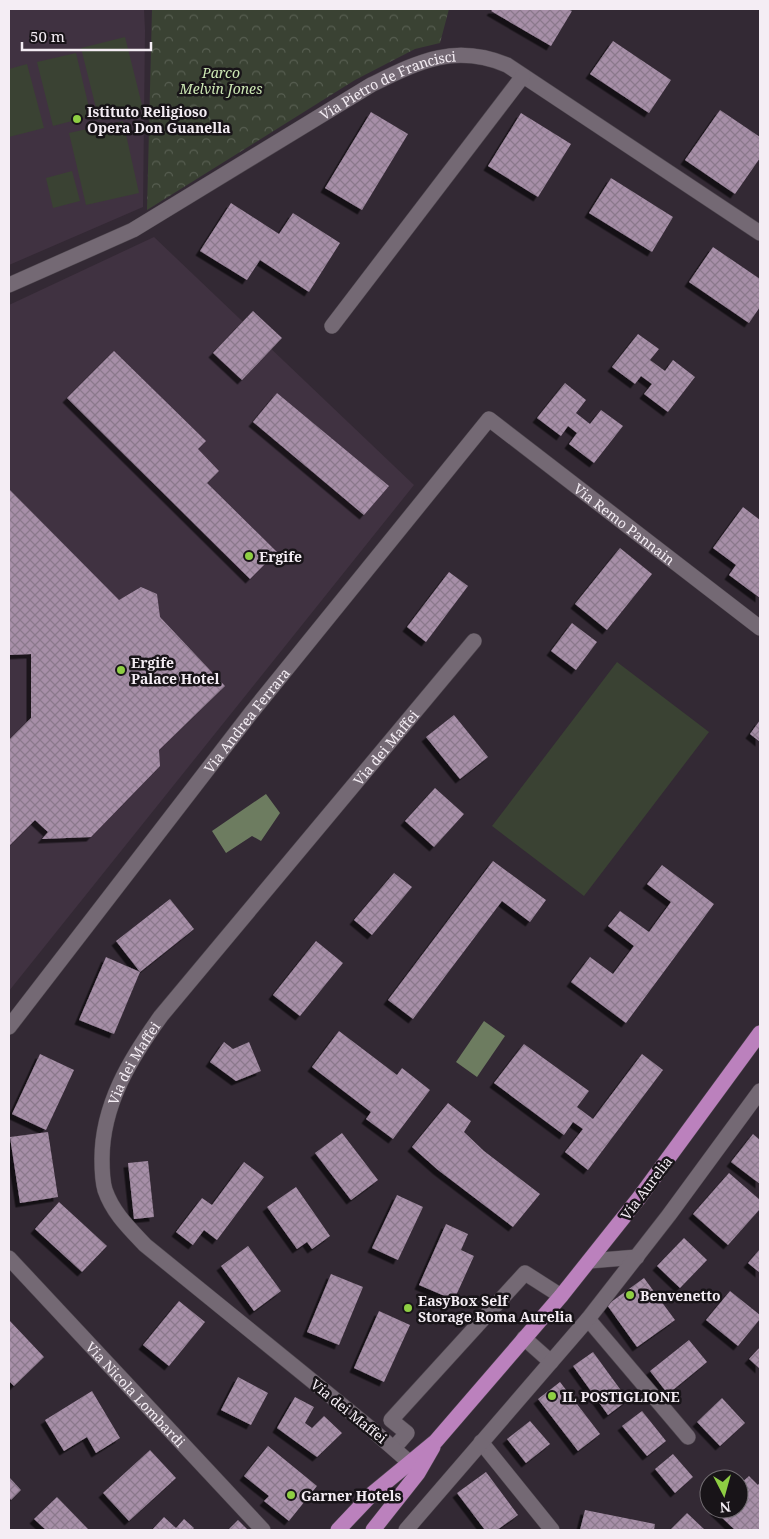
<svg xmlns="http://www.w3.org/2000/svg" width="769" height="1539" font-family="'Noto Serif',serif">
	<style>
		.built { fill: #403241 }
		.grass { fill: #3a4233 }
		.park { fill: url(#park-crowns) }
		.water { fill: #6d7c60 }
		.building { fill: url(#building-cross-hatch); filter: url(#shadow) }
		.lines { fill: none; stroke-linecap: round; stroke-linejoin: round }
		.minor-casing { stroke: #4f474f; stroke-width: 16 }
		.major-casing { stroke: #4f474f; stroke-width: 16 }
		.minor { stroke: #746974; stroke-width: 15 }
		.major { stroke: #bb81bd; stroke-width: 15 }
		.poi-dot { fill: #8ece43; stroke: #181418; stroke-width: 2 }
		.labels { text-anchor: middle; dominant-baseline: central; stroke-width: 5; stroke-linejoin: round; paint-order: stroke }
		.park-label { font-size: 14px; font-style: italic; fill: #cbe6b3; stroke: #181418 }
		.street-label { font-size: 14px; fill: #f4edf4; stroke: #181418 }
		.poi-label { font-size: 14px; font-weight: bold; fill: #f4edf4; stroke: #181418; text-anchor: start }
	</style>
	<defs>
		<pattern id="park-crowns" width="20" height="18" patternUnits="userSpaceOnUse" patternTransform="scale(1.25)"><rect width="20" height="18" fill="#3a4233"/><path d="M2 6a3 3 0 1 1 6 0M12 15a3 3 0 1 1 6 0" fill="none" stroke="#575e51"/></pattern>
		<pattern id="building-cross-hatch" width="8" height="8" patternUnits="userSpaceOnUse" patternTransform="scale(1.25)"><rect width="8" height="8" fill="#a78fa8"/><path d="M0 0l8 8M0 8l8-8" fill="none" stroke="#8b798c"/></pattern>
		<filter id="shadow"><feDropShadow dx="-4.5" dy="4.5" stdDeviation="0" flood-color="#0009"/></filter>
	</defs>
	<rect width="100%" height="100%" fill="#332934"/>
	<g class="built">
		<path d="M9,9H144L145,30L143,207L9,265Z"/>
		<path d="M154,237L414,485L9,991V305Z"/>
	</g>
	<g class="grass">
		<path d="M125,37L143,109L99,120L81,48Z"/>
		<path d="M76,53L91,116L53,126L37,62Z"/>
		<path d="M27,64L44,128L9,137V69Z"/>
		<path d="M123,121L139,193L86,205L69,133Z"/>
		<path d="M72,171L80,201L53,208L46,178Z"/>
		<path d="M617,662L709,732L584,896L492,826Z"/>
	</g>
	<path class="park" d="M152,9H449L440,43L415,49L355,80L147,210Z"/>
	<g class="water">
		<path d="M266,794L280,813L261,841L252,836L226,853L212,831Z"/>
		<path d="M484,1021L505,1036L477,1077L456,1062Z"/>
	</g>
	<g class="building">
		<path d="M493,9H568L572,11L551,46L491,11Z"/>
		<path d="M613,41L671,80L649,113L590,74Z"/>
		<path d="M720,110L760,137V158L735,194L685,160Z"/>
		<path d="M371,112L408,134L362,210L325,188Z"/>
		<path d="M521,113L571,144L538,197L488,166Z"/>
		<path d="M611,178L673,217L652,252L589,213Z"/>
		<path d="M231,203L279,234L293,213L340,243L309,292L260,260L247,280L200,251Z"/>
		<path d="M713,247L760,279V307L749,323L689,282Z"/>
		<path d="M253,311L282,338L242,380L213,353Z"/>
		<path d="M638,334L659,349L650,360L665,371L673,360L695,377L668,412L644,394L652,384L641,376L635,384L612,367Z"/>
		<path d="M114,351L206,441L198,449L219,471L207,483L277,552L250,579L67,398Z"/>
		<path d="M565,383L586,400L576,413L590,424L601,410L623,426L594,463L569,444L577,433L568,426L561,436L537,418Z"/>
		<path d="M277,393L389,486L364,515L253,422Z"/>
		<path d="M9,489L119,600L141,587L157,594L160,617L225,686L159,750L160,766L91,837L42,839L48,832L35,820L9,846V740L31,718V654L9,655Z"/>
		<path d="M743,507L760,520V598L729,575L736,565L713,548Z"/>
		<path d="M620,548L652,574L607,630L575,604Z"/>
		<path d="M449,572L468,586L426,642L407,627Z"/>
		<path d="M572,623L597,642L576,670L551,651Z"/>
		<path d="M454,715L488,757L460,779L426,737Z"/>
		<path d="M760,720V742L750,734Z"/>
		<path d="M435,788L464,814L434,847L405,821Z"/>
		<path d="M493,861L546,900L530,922L502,901L413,1019L388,1000Z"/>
		<path d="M662,865L714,904L626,1023L571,982L590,957L613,974L634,946L608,926L620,911L649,932L671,902L647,884Z"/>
		<path d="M394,873L412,887L372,935L354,920Z"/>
		<path d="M170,899L194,929L140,972L116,941Z"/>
		<path d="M316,941L343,963L300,1016L273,995Z"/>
		<path d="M106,957L140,972L114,1034L79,1020Z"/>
		<path d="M339,1031L397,1075L402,1068L430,1090L393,1139L366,1119L371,1112L312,1067Z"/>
		<path d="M224,1042L233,1049L249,1042L261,1071L236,1081L210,1062Z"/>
		<path d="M524,1044L589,1091L577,1107L593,1119L642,1054L663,1070L588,1170L565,1152L583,1129L573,1122L564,1135L494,1083Z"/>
		<path d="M40,1054L74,1070L46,1130L12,1114Z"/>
		<path d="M448,1103L471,1121L464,1132L484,1151L540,1194L513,1227L438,1170L412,1147Z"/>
		<path d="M48,1132L58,1197L20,1203L10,1137Z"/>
		<path d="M342,1133L378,1180L351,1200L315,1153Z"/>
		<path d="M753,1134L760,1140V1184L731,1162Z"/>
		<path d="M148,1161L154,1217L134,1219L128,1163Z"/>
		<path d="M244,1162L264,1177L217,1240L204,1230L193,1245L176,1232L202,1198L212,1205Z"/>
		<path d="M729,1173L760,1200V1209L728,1245L693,1214Z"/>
		<path d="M296,1187L330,1236L312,1249L307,1242L297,1249L267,1207Z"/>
		<path d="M397,1195L423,1207L398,1260L372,1248Z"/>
		<path d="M59,1202L107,1246L82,1272L35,1229Z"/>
		<path d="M446,1224L468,1234L461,1250L474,1256L454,1300L419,1285Z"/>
		<path d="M684,1238L707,1260L680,1288L657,1266Z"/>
		<path d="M248,1246L281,1291L254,1311L221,1266Z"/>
		<path d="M760,1249V1273L748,1263Z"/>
		<path d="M331,1274L363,1287L339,1345L307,1332Z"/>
		<path d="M644,1278L675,1320L637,1347L607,1305Z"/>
		<path d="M730,1291L760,1315V1319L738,1346L706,1320Z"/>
		<path d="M179,1301L205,1322L169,1366L143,1345Z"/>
		<path d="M379,1311L410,1325L384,1382L354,1368Z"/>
		<path d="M10,1321L44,1357L14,1386L9,1381V1323Z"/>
		<path d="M689,1340L707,1362L668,1394L650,1371Z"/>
		<path d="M760,1347V1369L749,1359Z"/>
		<path d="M593,1352L628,1400L608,1415L573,1366Z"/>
		<path d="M238,1377L268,1393L251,1425L221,1410Z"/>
		<path d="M560,1382L600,1434L578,1451L538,1399Z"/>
		<path d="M92,1391L120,1438L96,1453L87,1437L64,1451L45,1420Z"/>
		<path d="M295,1397L314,1407L305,1423L312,1428L324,1416L342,1433L317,1457L277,1428Z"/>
		<path d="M722,1398L745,1423L720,1446L697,1422Z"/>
		<path d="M642,1411L666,1441L647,1456L622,1426Z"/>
		<path d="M530,1421L550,1444L526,1463L507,1439Z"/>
		<path d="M268,1446L317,1486L289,1521L264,1501L269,1496L244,1476Z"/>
		<path d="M150,1450L176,1478L129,1521L103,1493Z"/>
		<path d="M673,1454L693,1477L675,1493L655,1469Z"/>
		<path d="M486,1472L518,1515L497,1530H485L457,1493Z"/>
		<path d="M749,1476L758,1485L760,1482V1530H735L714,1510L739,1509V1485Z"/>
		<path d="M9,1477L21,1490L11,1500L9,1497Z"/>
		<path d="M57,1497L89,1530H46L34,1519Z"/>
		<path d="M585,1510L655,1524L654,1530H580Z"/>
		<path d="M687,1513L705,1530H670Z"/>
		<path d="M164,1517L176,1528L184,1519L194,1528L192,1530H152Z"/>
		<path d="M238,1520L248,1530H228Z"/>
	</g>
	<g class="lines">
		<g class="minor-casing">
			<g id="minor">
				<path id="s1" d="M9,285L133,230L371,85C418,62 454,43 507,65L760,233"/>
				<path d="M332,326L523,76"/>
				<path id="s2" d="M9,1027L251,713L489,419L760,628"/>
				<path id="s3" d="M9,1258L263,1530"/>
				<path d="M589,1261L637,1257"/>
				<path d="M588,1319L688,1437"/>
				<path d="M524,1338L551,1362"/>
				<path d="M481,1442L552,1530"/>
				<path d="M394,1448L407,1433L391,1420L525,1273L561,1296"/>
				<path id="s4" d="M409,1462L370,1428L145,1245C129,1228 113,1213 105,1190C102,1180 102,1169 102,1159C102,1105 130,1059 161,1016L474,641"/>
				<path d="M406,1530L588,1319L669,1215L760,1091"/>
			</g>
		</g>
		<g class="major-casing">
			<g id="major">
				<path d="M338,1530L373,1493L436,1441L561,1296L639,1198L760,1033"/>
				<path d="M373,1530L418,1473L433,1447"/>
			</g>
		</g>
		<use href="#minor" class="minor"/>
		<use href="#major" class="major"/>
	</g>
	<g class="poi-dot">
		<circle cx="77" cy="119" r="5"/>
		<circle cx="249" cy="556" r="5"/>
		<circle cx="121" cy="670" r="5"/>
		<circle cx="630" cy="1295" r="5"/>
		<circle cx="408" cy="1308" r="5"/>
		<circle cx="552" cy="1396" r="5"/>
		<circle cx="291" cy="1495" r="5"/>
	</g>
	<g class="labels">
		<g class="park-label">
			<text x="221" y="72">Parco<tspan x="221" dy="16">Melvin Jones</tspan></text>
		</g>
		<g class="street-label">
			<text stroke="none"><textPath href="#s1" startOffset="430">Via Pietro de Francisci</textPath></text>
			<text stroke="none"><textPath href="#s2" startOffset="946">Via Remo Pannain</textPath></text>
			<text stroke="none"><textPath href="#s2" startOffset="388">Via Andrea Ferrara</textPath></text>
			<text stroke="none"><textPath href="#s4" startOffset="949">Via dei Maffei</textPath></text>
			<text stroke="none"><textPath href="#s4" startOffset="544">Via dei Maffei</textPath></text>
			<text transform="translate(646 1188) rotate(-53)">Via Aurelia</text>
			<text stroke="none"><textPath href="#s3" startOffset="186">Via Nicola Lombardi</textPath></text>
			<text transform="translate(349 1411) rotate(39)">Via dei Maffei</text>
		</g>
		<g class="poi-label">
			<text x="87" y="111">Istituto Religioso<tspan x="87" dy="16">Opera Don Guanella</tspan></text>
			<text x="259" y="556">Ergife</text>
			<text x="131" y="662">Ergife<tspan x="131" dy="16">Palace Hotel</tspan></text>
			<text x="640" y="1295">Benvenetto</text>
			<text x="418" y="1300">EasyBox Self<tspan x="418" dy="16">Storage Roma Aurelia</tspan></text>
			<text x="562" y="1396">IL POSTIGLIONE</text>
			<text x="301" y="1495">Garner Hotels</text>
		</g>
	</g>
	<rect width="769" height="1539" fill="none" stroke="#f4edf4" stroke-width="20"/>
	<g transform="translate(724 1494) rotate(174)"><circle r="24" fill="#181418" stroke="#706b70"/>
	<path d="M0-4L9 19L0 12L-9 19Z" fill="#8ece43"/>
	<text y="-8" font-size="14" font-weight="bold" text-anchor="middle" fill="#f4edf4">N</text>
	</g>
	<path d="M22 42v8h129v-8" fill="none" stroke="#f4edf4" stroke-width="2.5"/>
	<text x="30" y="42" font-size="15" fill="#f4edf4" stroke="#181418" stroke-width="4" paint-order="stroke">50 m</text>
</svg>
